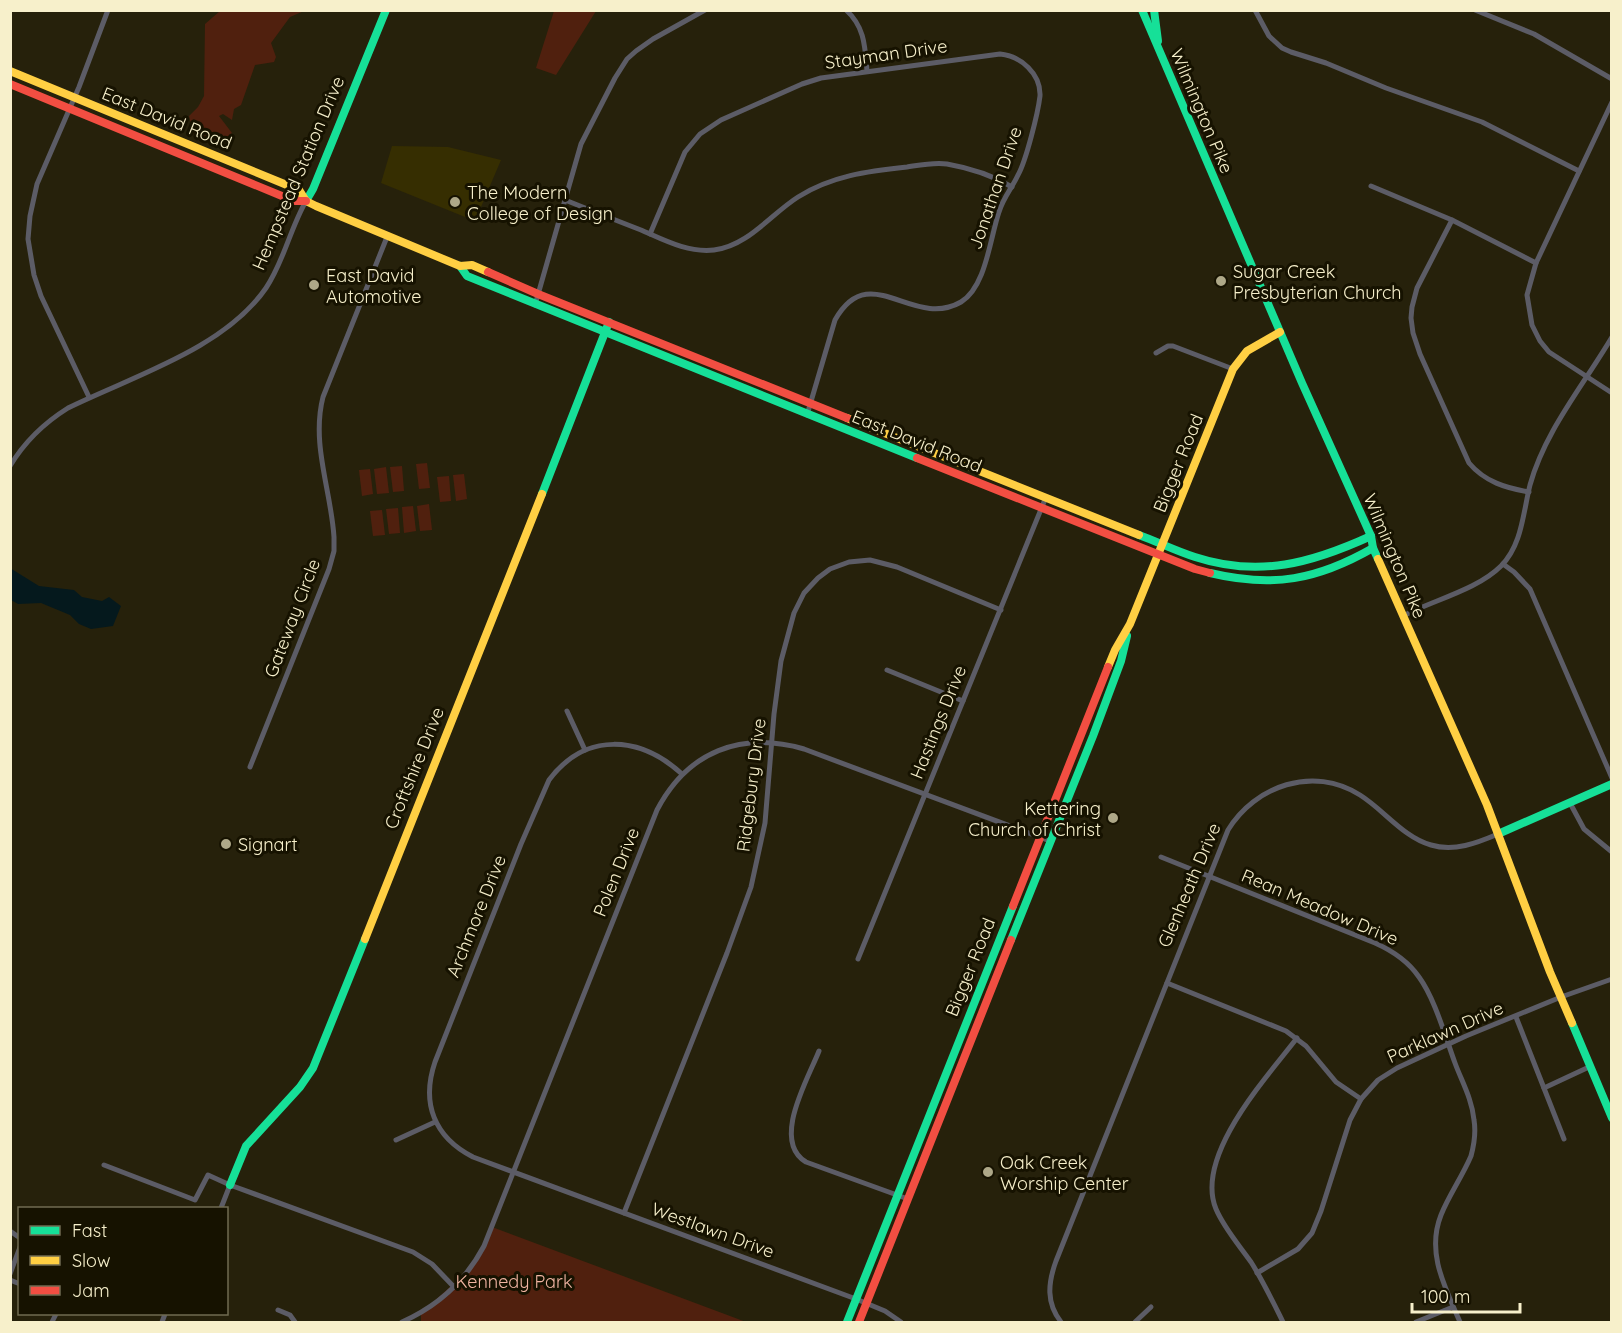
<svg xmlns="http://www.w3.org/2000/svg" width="1622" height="1333" font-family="Quicksand,sans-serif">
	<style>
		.built { fill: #362e01 }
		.green { fill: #50200e }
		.water { fill: #05191d }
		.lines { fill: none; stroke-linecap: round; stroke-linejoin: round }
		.street { stroke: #5c5c66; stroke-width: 5 }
		.fast { stroke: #16e098; stroke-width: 8 }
		.slow { stroke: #ffcf43; stroke-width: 8 }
		.jam { stroke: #f24e42; stroke-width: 8 }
		.poi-dot { fill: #aea888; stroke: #161200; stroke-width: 2 }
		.labels { text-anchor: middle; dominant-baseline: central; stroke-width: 6; stroke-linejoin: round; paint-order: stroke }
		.street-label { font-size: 18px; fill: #f7f0cb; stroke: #161200 }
		.poi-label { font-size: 18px; fill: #f7f0cb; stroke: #161200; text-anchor: start }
		.park-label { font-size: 18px; fill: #f0b4a1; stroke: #161200 }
	</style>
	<rect width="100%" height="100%" fill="#26210b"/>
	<path class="built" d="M392,146L448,147L501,160L475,221L381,183Z"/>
	<g class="green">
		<path d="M220,11H304L290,17L271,43L276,57L274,62L255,65L241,105L234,109L232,120L223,114L219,116L232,133L219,145L194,135L189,116L198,107L204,96L205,24Z"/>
		<path d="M554,11H596L556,75L536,68Z"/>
		<path d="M427,463L430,488L419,489L416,464Z"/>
		<path d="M402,466L404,491L393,492L390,467Z"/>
		<path d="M386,467L389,493L377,494L374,469Z"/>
		<path d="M370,469L373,494L362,496L359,470Z"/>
		<path d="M464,474L467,499L456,501L453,475Z"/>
		<path d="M449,476L451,501L440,502L437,477Z"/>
		<path d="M429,504L432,530L420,531L417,506Z"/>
		<path d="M413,506L416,531L404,533L402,507Z"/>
		<path d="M398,508L400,533L389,534L386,509Z"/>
		<path d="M382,510L385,535L373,536L370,511Z"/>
		<path d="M492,1227L746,1322H421V1313L470,1269Z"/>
	</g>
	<path class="water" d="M10,568L39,586L74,590L82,597L102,601L109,597L121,606L113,626L91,629L79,624L70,615L41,603L18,604L11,600Z"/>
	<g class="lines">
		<g class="street">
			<path d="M846,10C865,27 865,47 867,71"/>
			<path d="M1255,10L1269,36L1282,48L1291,52L1326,63L1386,88L1482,122L1579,171"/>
			<path d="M1475,10L1534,34L1612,79"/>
			<path d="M1612,102L1536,263L1527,295L1532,325L1540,341L1549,352L1612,393"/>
			<path d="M1371,186L1452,220L1536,263"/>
			<path d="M565,200C590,210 615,220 641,230C664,240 688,253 714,250C748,246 771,214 798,197C831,176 868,171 907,167C920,165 934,162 947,164C970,168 992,175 1012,187"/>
			<path d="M1452,220L1417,288L1412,307L1411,318L1413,333L1420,354L1469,463C1485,482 1506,488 1529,492"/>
			<path d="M650,234L685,152L700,134L721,120L802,84L821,78L1000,54C1021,56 1041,74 1040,96C1038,113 1026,161 1018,175C1012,188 1003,198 999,212C990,238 986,287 961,302C912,330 870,258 835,320L807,415"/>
			<path d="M535,305L581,144L615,78L627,59L636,51L653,39L705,10"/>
			<path d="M1156,353L1168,346H1173L1233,369"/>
			<path d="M89,397L41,296L34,275L28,239L30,216L37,184L79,87L108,10"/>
			<path d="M10,466C25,441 44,423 68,408C133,376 224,349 266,288C284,261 290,229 306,201"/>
			<path d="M1503,564L1514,572L1530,589L1612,778"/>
			<path d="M1403,616C1433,600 1477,590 1501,566C1522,545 1523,513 1530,485C1545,431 1583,386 1612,337"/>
			<path d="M887,670L963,701"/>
			<path d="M567,711L585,750"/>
			<path d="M250,767L329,569L334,551V537C331,490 311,444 323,397L387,237"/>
			<path d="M682,774C640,736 586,731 549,780L521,844L435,1062C421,1103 434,1137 473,1157L856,1299L885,1311L901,1322"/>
			<path d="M1570,803L1584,829L1612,852"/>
			<path d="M1161,857L1375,943C1393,951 1408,961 1419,977C1435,999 1445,1036 1455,1063C1462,1082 1472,1099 1474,1120C1476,1132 1474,1145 1471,1156C1462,1177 1449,1195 1441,1215C1426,1253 1445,1287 1460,1322"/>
			<path d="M858,959L1046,497"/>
			<path d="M1167,983L1286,1031L1306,1046L1336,1082L1361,1099"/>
			<path d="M1516,1017L1564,1139"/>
			<path d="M819,1051C808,1079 771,1141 806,1162L908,1199"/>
			<path d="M1544,1088L1589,1067"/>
			<path d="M396,1140L435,1122"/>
			<path d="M104,1165L195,1200L208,1175L230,1185L413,1252L432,1264L454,1287"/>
			<path d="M221,1208L230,1185"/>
			<path d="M624,1213L727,953L751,887L765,823L774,714L781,661L794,613L804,593L818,578L830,569L849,562L870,560L897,567L1001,610"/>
			<path d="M10,1231L20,1238"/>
			<path d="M1257,1273L1298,1249L1312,1233L1321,1211L1350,1120L1361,1099L1378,1080L1397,1068L1466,1036L1561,997L1612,979"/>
			<path d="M10,1274L20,1247"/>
			<path d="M10,1280L20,1284"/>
			<path d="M278,1310L290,1315L295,1322"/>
			<path d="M52,1322L56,1314"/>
			<path d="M162,1322L165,1314"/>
			<path d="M402,1322C438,1306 466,1280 484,1246L657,810C688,751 741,731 804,749L1050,841"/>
			<path d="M1061,1322C1046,1303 1048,1283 1056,1261L1228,830C1255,786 1313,765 1360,795C1384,810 1403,837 1431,845C1454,852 1477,843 1498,834"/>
			<path d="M1135,1322L1151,1307"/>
			<path d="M1283,1322C1273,1302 1263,1281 1251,1262C1239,1245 1224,1228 1216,1209C1194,1156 1267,1077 1297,1038"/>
			<path d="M1416,1322L1453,1307"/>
		</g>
		<g class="fast">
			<path d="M1142,10L1302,383L1371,536L1373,548L1378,559"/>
			<path d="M1154,10L1158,41"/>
			<path d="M306,201L313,189L386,10"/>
			<path d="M460,266L467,276L917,458"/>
			<path d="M542,494L609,322"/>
			<path d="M1139,535C1158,542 1176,551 1195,557C1259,578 1312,563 1371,536"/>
			<path d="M1210,573C1273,588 1317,580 1373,548"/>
			<path d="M1498,834L1612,784"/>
			<path d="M1011,940L1093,736L1121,661L1127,636"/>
			<path d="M1572,1023L1612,1118"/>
			<path d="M230,1185L246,1146L300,1087L313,1068L365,939"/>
			<path d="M847,1322L1013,906"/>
		</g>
		<g class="slow">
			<path d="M10,71L299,190L306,201L316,206L460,266L472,265L488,272"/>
			<path d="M847,418L1139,535"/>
			<path d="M1378,559L1487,805L1550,972L1572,1023"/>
			<path d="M1108,667L1115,650L1130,624L1233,369L1247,351L1280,332"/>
			<path d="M365,939L542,494"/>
		</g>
		<g class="jam">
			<path d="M10,84L294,201H306"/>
			<path d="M488,272L538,294L847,418"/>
			<path d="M917,458L1195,569L1210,573"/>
			<path d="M1013,906L1108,667"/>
			<path d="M859,1322L1011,940"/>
		</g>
	</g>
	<g class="poi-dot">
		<circle cx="455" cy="202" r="6"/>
		<circle cx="1221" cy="281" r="6"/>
		<circle cx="314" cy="285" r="6"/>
		<circle cx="1113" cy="818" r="6"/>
		<circle cx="226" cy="844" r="6"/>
		<circle cx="988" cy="1172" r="6"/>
	</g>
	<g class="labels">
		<g class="street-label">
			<text transform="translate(886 54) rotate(-8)">Stayman Drive</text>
			<text transform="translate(1202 111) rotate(67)">Wilmington Pike</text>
			<text transform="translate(167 118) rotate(22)">East David Road</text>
			<text transform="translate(298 173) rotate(-67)">Hempstead Station Drive</text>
			<text transform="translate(995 188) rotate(-71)">Jonathan Drive</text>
			<text transform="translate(917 441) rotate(22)">East David Road</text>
			<text transform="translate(1178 463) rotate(-68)">Bigger Road</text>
			<text transform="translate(1395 556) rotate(67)">Wilmington Pike</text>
			<text transform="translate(292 618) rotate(-69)">Gateway Circle</text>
			<text transform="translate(938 722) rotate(-68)">Hastings Drive</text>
			<text transform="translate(414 768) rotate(-68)">Croftshire Drive</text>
			<text transform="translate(751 785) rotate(-83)">Ridgebury Drive</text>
			<text transform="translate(616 872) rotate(-68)">Polen Drive</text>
			<text transform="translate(1189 885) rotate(-67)">Glenheath Drive</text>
			<text transform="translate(1320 907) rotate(23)">Rean Meadow Drive</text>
			<text transform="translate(476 916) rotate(-68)">Archmore Drive</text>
			<text transform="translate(970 967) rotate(-68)">Bigger Road</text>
			<text transform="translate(1445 1032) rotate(-24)">Parklawn Drive</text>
			<text transform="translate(713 1230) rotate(20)">Westlawn Drive</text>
		</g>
		<g class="poi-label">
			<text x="467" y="192">The Modern<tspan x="467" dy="21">College of Design</tspan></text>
			<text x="1233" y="271">Sugar Creek<tspan x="1233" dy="21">Presbyterian Church</tspan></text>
			<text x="326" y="275">East David<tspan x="326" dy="21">Automotive</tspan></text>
			<text x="1101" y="808" text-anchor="end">Kettering<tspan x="1101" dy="21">Church of Christ</tspan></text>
			<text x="238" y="844">Signart</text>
			<text x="1000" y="1162">Oak Creek<tspan x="1000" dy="21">Worship Center</tspan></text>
		</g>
		<g class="park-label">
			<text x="514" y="1281">Kennedy Park</text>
		</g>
	</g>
	<rect width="1622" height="1333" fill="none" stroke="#f7f0cb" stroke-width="24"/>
	<rect x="18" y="1207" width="210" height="108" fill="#161200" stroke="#706b51" stroke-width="1.5"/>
	<rect x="30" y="1226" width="30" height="9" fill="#16e098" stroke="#706b51" stroke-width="1.5"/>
	<text x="72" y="1237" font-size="18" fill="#f7f0cb">Fast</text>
	<rect x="30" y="1256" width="30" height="9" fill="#ffcf43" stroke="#706b51" stroke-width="1.5"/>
	<text x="72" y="1267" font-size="18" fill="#f7f0cb">Slow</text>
	<rect x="30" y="1286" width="30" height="9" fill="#f24e42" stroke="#706b51" stroke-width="1.5"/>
	<text x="72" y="1297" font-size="18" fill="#f7f0cb">Jam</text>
	<path d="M1412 1303v9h108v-9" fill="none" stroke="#f7f0cb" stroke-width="3"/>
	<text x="1421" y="1303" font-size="18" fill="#f7f0cb" stroke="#161200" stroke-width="4.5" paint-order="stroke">100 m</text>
</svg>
